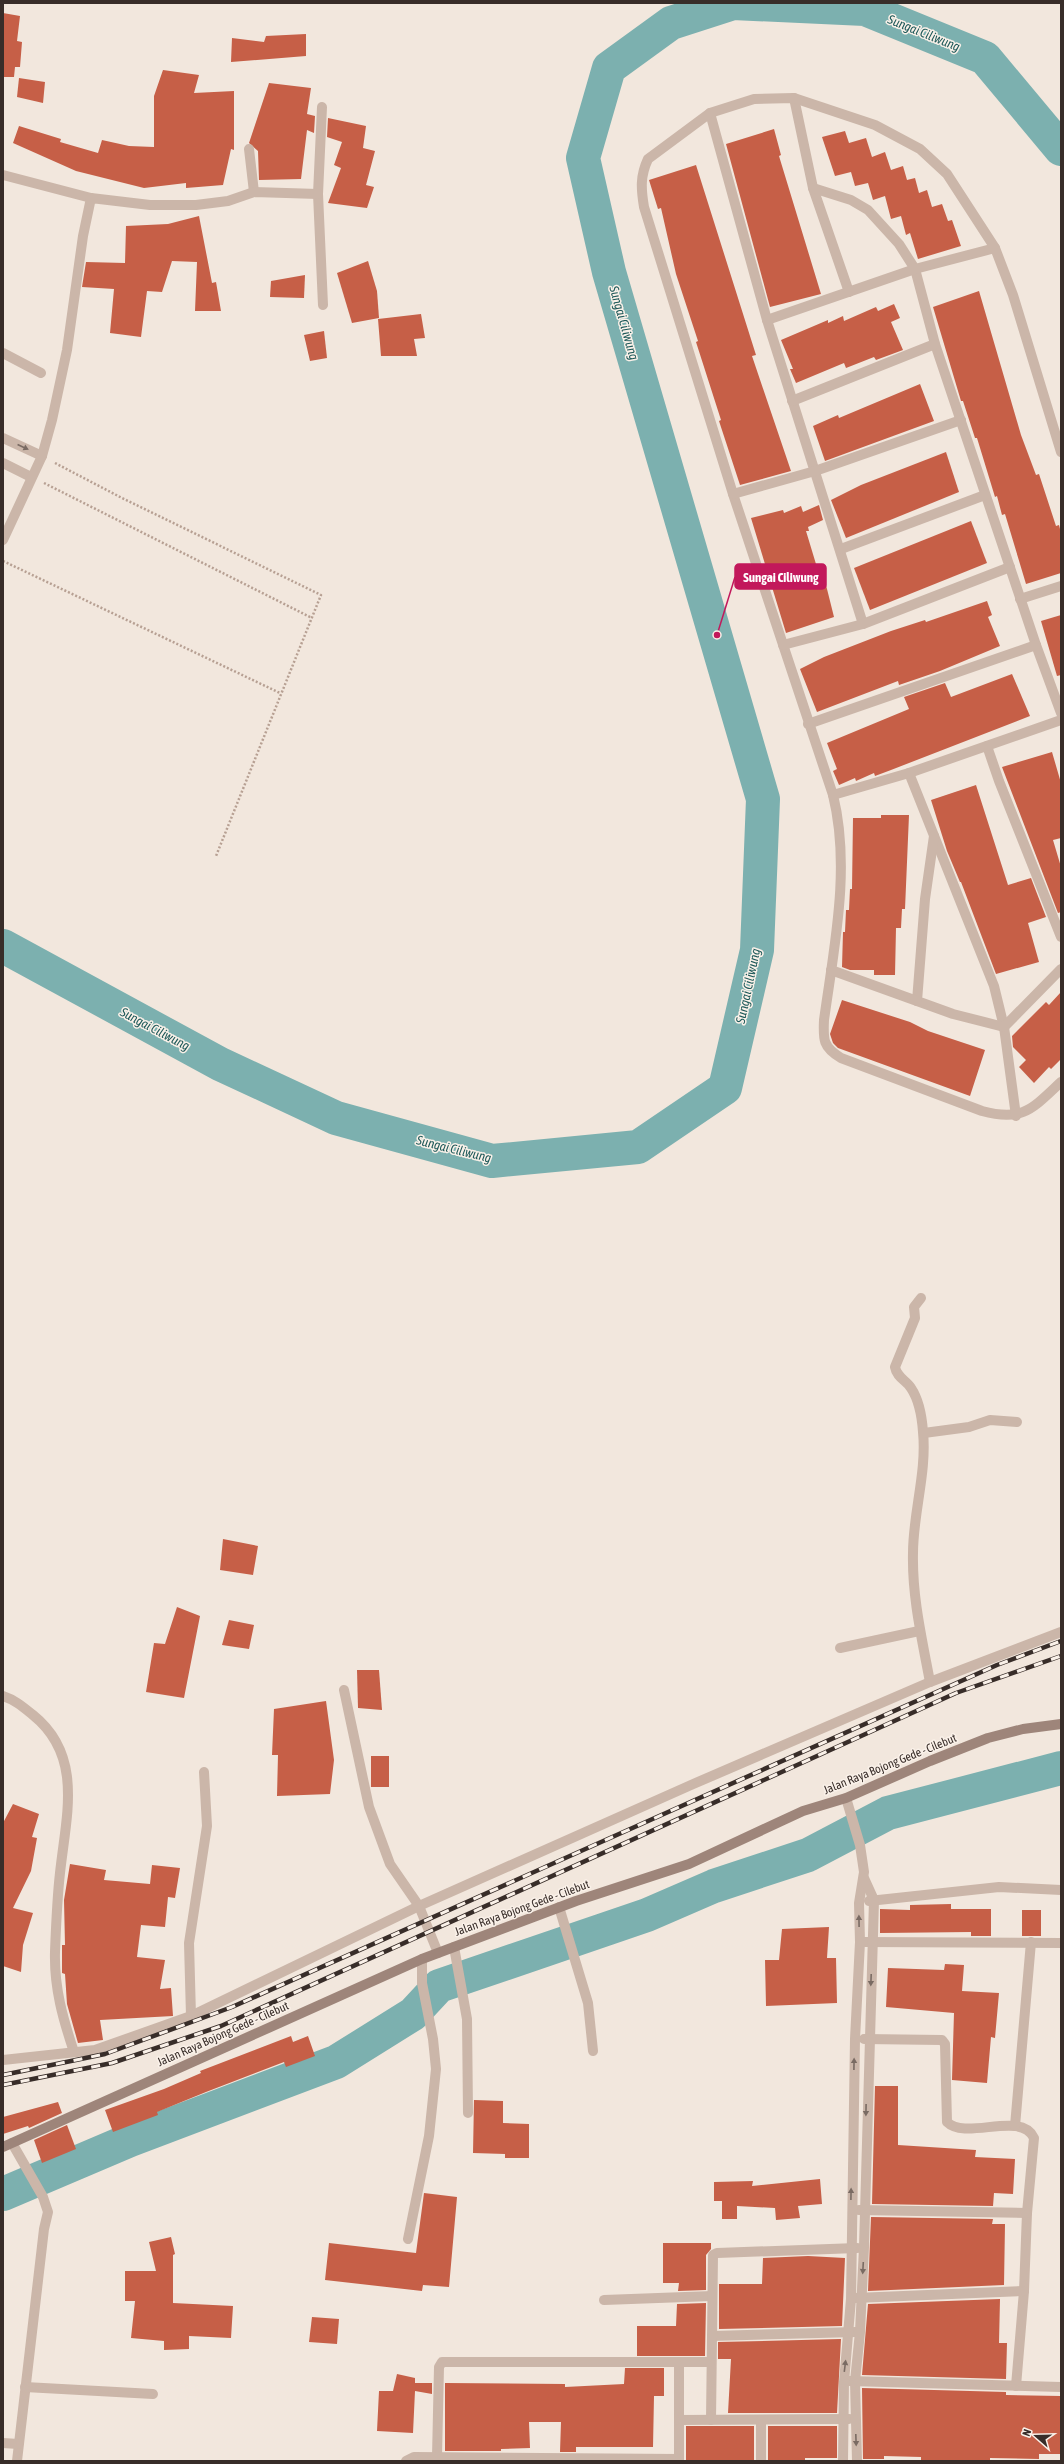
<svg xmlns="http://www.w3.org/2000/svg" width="1064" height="2464" font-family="'Asap Condensed',sans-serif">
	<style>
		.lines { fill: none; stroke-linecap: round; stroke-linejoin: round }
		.river { stroke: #7cb0af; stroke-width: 34 }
		.building { fill: #c65f47 }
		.path { stroke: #b7a093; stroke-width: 2.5; stroke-dasharray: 2 2; stroke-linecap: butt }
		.service { stroke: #cbb6a9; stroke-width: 10 }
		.minor { stroke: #cbb6a9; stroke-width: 10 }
		.secondary { stroke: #9e857a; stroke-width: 10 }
		.rail-casing { stroke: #382d29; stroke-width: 4.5 }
		.rail { stroke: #faf1e9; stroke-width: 3; stroke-dasharray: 9; stroke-linecap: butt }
		.oneway { fill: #7a6b63 }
		.labels { text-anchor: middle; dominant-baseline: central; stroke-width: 3; stroke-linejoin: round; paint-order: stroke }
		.street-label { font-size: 12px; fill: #382d29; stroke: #faf1e9 }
		.water-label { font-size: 13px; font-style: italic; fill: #1e5959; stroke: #faf1e9 }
		.leader { fill: none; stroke: #c2185b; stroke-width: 1.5 }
		.callout-dot { fill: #c2185b; stroke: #faf1e9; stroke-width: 1.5 }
		.callout { fill: #c2185b; stroke: #c2185b; stroke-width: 1.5 }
		.callout-label { font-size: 13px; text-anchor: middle; font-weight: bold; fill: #fff }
	</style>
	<rect width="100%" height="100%" fill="#f2e7dd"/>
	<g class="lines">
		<g class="river">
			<path d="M3,946L220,1064L336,1118L492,1161L638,1147L725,1088L757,950L763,799L609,272L583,158L609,68L671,23L733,3L865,9L985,58L1061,149"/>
			<path d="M3,2194L130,2140L336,2062L413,2014L439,1986L647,1915L714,1886L808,1855L888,1813L1061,1768"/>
		</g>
	</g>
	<g class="building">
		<path d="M3,13L20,16L17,41L22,42L20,67H15L14,77H3Z"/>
		<path d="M306,34V56L231,62L232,38L264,42L266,36Z"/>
		<path d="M163,70L199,75L194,93L234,91V150L231,149L223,185L186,188V183L144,188L76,171L13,143L19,126L61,139L60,142L98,153L102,140L129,146L154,147V96Z"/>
		<path d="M19,78L45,82L43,103L17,97Z"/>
		<path d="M269,83L311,88L307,114L315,116L314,133L307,130L301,179L259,180L258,151L249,143Z"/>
		<path d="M328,118L366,126L363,148L375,151L366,185L374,187L367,208L328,203L341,168L334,165L342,142L327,137Z"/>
		<path d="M774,129L781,155L779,156L821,294L770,307L726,144Z"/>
		<path d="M845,131L849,143L866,138L872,157L885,152L891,170L903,166L907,180L915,178L919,193L927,190L932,207L942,204L948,221L952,220L961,246L918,259L910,233L906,235L901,216L891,219L885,196L873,200L868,183L855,186L851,172L835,176L822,137Z"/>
		<path d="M696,165L756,355L752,356L791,471L740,485L719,421L721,420L696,342L698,341L676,274L661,208L658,209L649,180Z"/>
		<path d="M199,216L212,283L216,282L221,311H195L197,262L172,261L162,292L147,291L141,337L110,333L114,289L82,287L86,262L125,263L126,226L168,224Z"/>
		<path d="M368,261L377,291L379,318L352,323L337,273Z"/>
		<path d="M305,275L304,298L270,297L271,281Z"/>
		<path d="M979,291L1021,435L1036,475L1039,474L1056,526L1059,525L1061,533V573L1026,584L1005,514L1002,515L997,496L995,497L977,438H975L963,401H961L933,307Z"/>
		<path d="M894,304L900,318L891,322L903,350L876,360L874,357L846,368L844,363L796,383L790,369H793L781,340L828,320V323L843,316L844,321L876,307L878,311Z"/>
		<path d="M421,314L425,338L414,339L417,356H381L378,319Z"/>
		<path d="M324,331L327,358L310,361L304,335Z"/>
		<path d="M920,384L934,421L825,461L813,426L838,415L839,418Z"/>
		<path d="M946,452L959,492L846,538L831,500L861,485Z"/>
		<path d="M819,505L823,520L808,527L809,531H806L819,574L823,573L834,617L786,633L751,518L783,510L784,513L801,506L803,512Z"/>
		<path d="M971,521L987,563L870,610L854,568Z"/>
		<path d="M987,601L992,615L988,617L1000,646L940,671L899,685L898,681L817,712L800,669L824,657L891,631L925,620L926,622Z"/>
		<path d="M1061,615V675L1057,676L1041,621Z"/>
		<path d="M1012,674L1030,716L891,770L875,776L874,773L856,781L855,778L839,785L833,771L837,769L827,743L909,709L904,697L945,683L951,697Z"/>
		<path d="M1052,752L1061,783V838L1053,840L1061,867V912L1058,913L1002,767Z"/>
		<path d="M976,785L1008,885L1031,878L1046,917L1028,923L1039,962L996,974L961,882H960L947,851L931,800Z"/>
		<path d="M881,815H909L905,909H902L901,928H896L895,975H874V970H850L842,967L843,932H845L846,910H849L850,889H852L853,818H881Z"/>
		<path d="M1061,992V1059L1051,1069L1049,1067L1034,1083L1019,1067L1026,1060L1013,1047L1012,1036L1046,1002L1049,1005Z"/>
		<path d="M842,1000L910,1022L928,1031L985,1050L970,1096L838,1048L833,1043L830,1034Z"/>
		<path d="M223,1539L258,1546L253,1575L220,1570Z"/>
		<path d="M177,1607L200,1616L184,1698L146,1692L154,1643L165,1644Z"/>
		<path d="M229,1620L254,1625L249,1649L222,1645Z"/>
		<path d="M357,1670H379L382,1710L358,1708Z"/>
		<path d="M326,1701L334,1760L330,1794L277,1796L278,1755H272L274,1709Z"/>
		<rect x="371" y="1756" width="18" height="31"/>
		<path d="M13,1804L39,1814L32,1837L37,1838L31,1871L13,1908L33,1913L23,1945L21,1972L3,1966V1823Z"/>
		<path d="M70,1864L106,1870L104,1880L150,1884L152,1865L180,1868L175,1898L168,1897L165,1927L141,1925L137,1957L165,1960L160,1989L171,1988L173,2016L100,2020L103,2040L78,2043L67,2004L65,1974L62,1973V1945H65L64,1900Z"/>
		<path d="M951,1904V1909H991V1936H971V1932L880,1933V1909L910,1910V1905Z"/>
		<rect x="1022" y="1910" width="19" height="26"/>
		<path d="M829,1927L827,1958H836L837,2003L766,2006L765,1960H779L782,1929Z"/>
		<path d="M945,1964L964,1965L962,1991L999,1993L995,2038L991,2037L987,2083L952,2080L954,2013L886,2007L888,1968L944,1970Z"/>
		<path d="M291,2036L293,2042L308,2036L315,2056L286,2067L284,2062L206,2092L157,2112L158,2115L113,2132L105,2110L164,2089L201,2073L200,2071Z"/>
		<path d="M875,2086H898V2145L976,2150L975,2157L1015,2159L1013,2194L994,2193L993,2206L872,2204Z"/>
		<path d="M474,2100L503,2101V2123L529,2124V2158H505V2154L473,2153Z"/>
		<path d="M58,2102L62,2113L29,2128L28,2126L3,2134V2117Z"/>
		<path d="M67,2125L76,2149L42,2163L34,2140Z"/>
		<path d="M820,2179L822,2204L798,2206L800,2218L776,2220L775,2208L737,2206V2219H722V2201H714V2182L753,2181L752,2186Z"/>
		<path d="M424,2193L457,2197L449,2287L423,2285L422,2291L325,2280L329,2243L416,2253Z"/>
		<path d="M871,2217L993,2219L992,2224H1005L1004,2285L868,2291Z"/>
		<path d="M171,2237L175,2254L173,2255V2303L233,2306L231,2338L189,2336V2349L164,2350V2341L131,2338L135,2301H125V2271H156L149,2242Z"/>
		<path d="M663,2243H711V2249L706,2255V2290L678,2291L679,2283H663Z"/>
		<path d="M808,2256L845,2258L842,2326L719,2329V2284H762L763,2258Z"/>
		<path d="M1000,2299L999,2343H1007L1006,2379L862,2375L868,2304Z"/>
		<path d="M706,2303L705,2356H637V2326H676L677,2304Z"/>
		<path d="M312,2317L339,2319L337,2344L309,2342Z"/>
		<path d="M841,2339L837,2413H728L731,2359H718V2342Z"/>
		<path d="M625,2368H664V2396H654L653,2447H576V2452H560L561,2422H529L530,2448L501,2449V2451H445V2383L565,2384V2387L624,2384Z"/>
		<path d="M397,2374L415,2378V2383H432V2394L415,2391L413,2433L377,2431L379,2391H393Z"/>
		<path d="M862,2388L1006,2392V2395L1061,2396V2454H1039V2459L990,2458V2461H921V2457L884,2456V2459H863Z"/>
		<rect x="686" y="2426" width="68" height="35"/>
		<path d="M768,2426H837V2458H805V2461H768Z"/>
	</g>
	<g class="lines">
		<g class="path">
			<path d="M55,463L122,498L321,595L216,856"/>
			<path d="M44,483L312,618"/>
			<path d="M3,561L280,693"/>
		</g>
		<g class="service">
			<path d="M454,1947L467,2019L468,2113"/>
			<path d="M408,2239L429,2136L436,2069L433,2039L422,1983V1959"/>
			<path d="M604,2300L712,2296"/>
		</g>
		<g class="minor">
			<path d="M794,98L813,188L849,292"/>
			<path d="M322,107L318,194L323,305"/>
			<path d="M710,113L767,320L863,624"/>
			<path d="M249,149L254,192"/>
			<path d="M3,175L91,198"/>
			<path d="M813,188L851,200L868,210L899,244L915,269L935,344L1036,645L1061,713"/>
			<path d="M767,320L915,269L995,248"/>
			<path d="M3,353L41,373"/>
			<path d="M792,401L935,344"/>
			<path d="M3,438L42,456"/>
			<path d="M1061,452L1013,295L995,248L947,174L920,149L875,125L794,98L754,99L710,113L648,159C640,176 641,189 644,207L733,494L833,795C851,868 834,947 824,1020C823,1040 823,1047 841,1058L982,1111C1023,1122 1032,1109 1061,1082"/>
			<path d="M3,463L31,477"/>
			<path d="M733,494L815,471L961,420"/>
			<path d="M3,540L42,456L52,420L67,350L83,236L91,198L150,205H196L228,201L254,192L318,194"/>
			<path d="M841,549L985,495"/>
			<path d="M1020,599L1061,586"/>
			<path d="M783,645L863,624L1010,567"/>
			<path d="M808,724L1036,645"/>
			<path d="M987,746L999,781L1061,937"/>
			<path d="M909,773L994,986L1004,1027L1016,1116"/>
			<path d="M833,795L909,773L1061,720"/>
			<path d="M934,836L925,899L917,1001L953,1014L1004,1027L1061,969"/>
			<path d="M831,970L917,1001"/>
			<path d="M921,1298L914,1307L915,1318L895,1367C897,1378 906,1380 911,1388C919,1400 922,1417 923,1432C927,1472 913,1513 913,1553C912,1597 922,1639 930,1682"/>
			<path d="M924,1433L969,1427L990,1420L1017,1422"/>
			<path d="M840,1648L919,1631"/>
			<path d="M344,1690L369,1807L390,1864L419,1906L438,1953"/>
			<path d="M3,1696C15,1700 23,1707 33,1715C84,1756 66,1816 60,1873C57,1899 56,1926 55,1952C54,1988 63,2019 74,2052"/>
			<path d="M869,1901L999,1887L1061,1890"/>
			<path d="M559,1907L588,2003L593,2051"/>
			<path d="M865,1942L1061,1943"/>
			<path d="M191,2016L189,1943L207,1826L204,1772"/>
			<path d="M864,2039L942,2040L945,2044L947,2122C966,2141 1021,2110 1034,2138L1027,2213L1024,2291L1016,2386"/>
			<path d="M3,2060L95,2050L191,2016L419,1906L691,1785L930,1682L1061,1632"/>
			<path d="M1015,2126L1031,1942"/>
			<path d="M12,2143L43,2197L48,2212L44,2229L17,2461"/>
			<path d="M859,2210L1027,2213"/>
			<path d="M855,2298L1024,2291"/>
			<path d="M712,2336L856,2332"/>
			<path d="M679,2363V2461"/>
			<path d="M849,2381L1061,2387"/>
			<path d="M25,2387L153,2394"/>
			<path d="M679,2420L849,2419"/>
			<path d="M711,2420L713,2255L717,2253L857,2248"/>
			<path d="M3,2443L18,2444"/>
			<path d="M437,2457L439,2367L442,2362H710"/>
			<path d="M406,2461L414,2457L679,2459"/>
			<path d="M761,2461V2420"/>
			<path d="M843,2461L844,2382L851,2299L855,2039L860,1942L859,1903L864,1872L860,1845L846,1798"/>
			<path d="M857,2461L855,2381L860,2332L864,2247L874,1900L864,1878"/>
		</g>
		<path class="secondary" d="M3,2147L422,1959L576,1901L689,1864L803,1811L846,1798L930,1761L988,1738L1023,1729L1061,1724"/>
		<g class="rail-casing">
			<g id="rail">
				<path d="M3,2075L105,2054L232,2007L997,1665L1061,1641"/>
				<path d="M3,2085L112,2063L221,2026L956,1693L1061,1656"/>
			</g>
		</g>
		<use href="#rail" class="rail"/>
	</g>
	<defs><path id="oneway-solid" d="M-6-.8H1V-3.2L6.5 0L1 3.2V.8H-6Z"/></defs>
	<g class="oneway">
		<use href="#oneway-solid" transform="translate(23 447) rotate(25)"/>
		<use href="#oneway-solid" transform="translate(859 1921) rotate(-91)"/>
		<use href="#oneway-solid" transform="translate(871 1980) rotate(92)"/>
		<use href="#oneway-solid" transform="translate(854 2064) rotate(-89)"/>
		<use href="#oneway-solid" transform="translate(866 2110) rotate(91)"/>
		<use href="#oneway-solid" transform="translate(851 2194) rotate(-89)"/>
		<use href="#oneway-solid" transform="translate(863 2268) rotate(93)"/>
		<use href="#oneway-solid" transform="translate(845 2366) rotate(-83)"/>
		<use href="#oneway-solid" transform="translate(856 2440) rotate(88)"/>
	</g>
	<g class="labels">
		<g class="street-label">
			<text transform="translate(890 1764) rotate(-22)">Jalan Raya Bojong Gede - Cilebut</text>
			<text transform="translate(522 1908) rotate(-20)">Jalan Raya Bojong Gede - Cilebut</text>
			<text transform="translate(223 2034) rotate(-24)">Jalan Raya Bojong Gede - Cilebut</text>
		</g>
		<g class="water-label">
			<text transform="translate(924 33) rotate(22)">Sungai Ciliwung</text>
			<text transform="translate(624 323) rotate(74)">Sungai Ciliwung</text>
			<text transform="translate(748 986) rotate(-78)">Sungai Ciliwung</text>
			<text transform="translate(155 1029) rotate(28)">Sungai Ciliwung</text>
			<text transform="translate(454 1149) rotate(14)">Sungai Ciliwung</text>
		</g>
	</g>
	<path class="leader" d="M717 635L735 577"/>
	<circle class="callout-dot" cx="717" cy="635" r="4"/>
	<rect class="callout" x="735" y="564" width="91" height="25" rx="4"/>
	<g class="callout-label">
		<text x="781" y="582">Sungai Ciliwung</text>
	</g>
	<rect width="1064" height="2464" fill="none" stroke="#382d29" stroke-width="8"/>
	<g transform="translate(1036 2436) rotate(290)" stroke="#faf1e9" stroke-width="3" paint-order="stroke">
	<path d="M0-3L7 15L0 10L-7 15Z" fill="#382d29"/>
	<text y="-6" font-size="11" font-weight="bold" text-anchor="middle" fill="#382d29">N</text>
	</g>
</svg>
